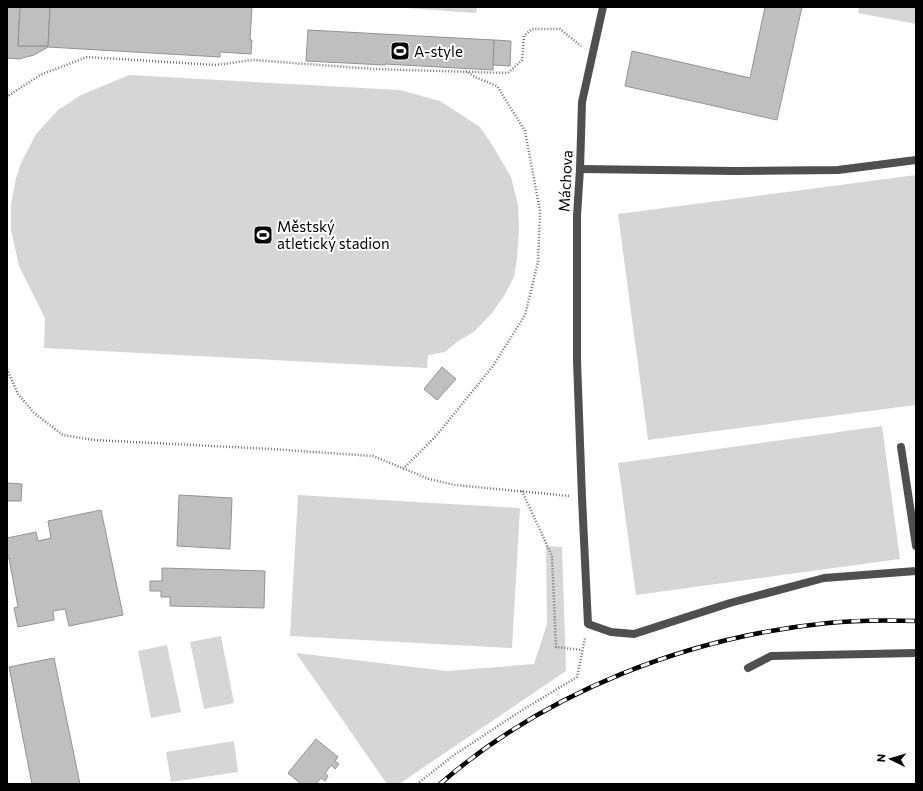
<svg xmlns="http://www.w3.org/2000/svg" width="923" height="791" font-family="Commissioner,sans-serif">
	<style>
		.green { fill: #d6d6d6 }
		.building { fill: #bfbfbf; stroke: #939393 }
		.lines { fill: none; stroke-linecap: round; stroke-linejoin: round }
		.path { stroke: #717171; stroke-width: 2.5; stroke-dasharray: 1 2; stroke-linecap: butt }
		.lane { stroke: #4f4f4f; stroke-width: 8 }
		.street { stroke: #4f4f4f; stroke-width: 8 }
		.rail-casing { stroke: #000; stroke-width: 4.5 }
		.rail { stroke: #fff; stroke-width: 3; stroke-dasharray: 9; stroke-linecap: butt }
		.labels { text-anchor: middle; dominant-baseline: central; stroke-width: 4; stroke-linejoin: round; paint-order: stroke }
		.poi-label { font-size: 15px; fill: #000; stroke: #fff; text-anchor: start }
		.street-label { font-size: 15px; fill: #000; stroke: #fff }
	</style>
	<rect width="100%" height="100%" fill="#fff"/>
	<g class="green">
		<path d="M392,7H477L476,13Z"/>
		<path d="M859,7H916V24L858,13Z"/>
		<path d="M129,75L400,90L440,101L480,127L491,143L511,177L518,205L519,229L517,259L514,277L504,296L492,313L475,331L457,342L445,352L428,355L427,368L44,348L45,318L19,266L11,230V205L16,178L21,163L36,134L58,110L81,95Z"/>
		<path d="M916,175V405L648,440L618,214Z"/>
		<path d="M882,426L900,559L636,595L618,463Z"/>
		<path d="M298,495L520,508L512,648L290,636Z"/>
		<path d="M546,546L562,547L566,671L399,784H387L296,653L447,671L534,664L547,624Z"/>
		<path d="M221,636L234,703L204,709L190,642Z"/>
		<path d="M167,645L181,712L151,718L138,651Z"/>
		<path d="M234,741L238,772L171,782L166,752Z"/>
	</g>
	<g class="building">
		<path d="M7,7H20L18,46H48V47L34,55L19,59L7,58Z"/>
		<path d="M20,7H50L48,46H18Z"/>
		<path d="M50,7H252L250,40H252L251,54L220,52V57L48,47Z"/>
		<path d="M765,7H802L777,120L625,86L632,51L750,78Z"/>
		<path d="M308,30L494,40L493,70L385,64V65L306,61Z"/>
		<path d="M494,40L511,41L510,66L493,65Z"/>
		<path d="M442,367L456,379L437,400L424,389Z"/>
		<path d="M7,483L22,484L21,501H7Z"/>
		<path d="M179,495L232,498L230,549L177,546Z"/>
		<path d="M101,510L123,615L69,626L65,609L53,611L54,620L18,627L14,608L18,607L9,558H7V538L36,532L38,541L51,538L48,521Z"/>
		<path d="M162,568L265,571L264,608L170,606V597H161V591H150V581H162Z"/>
		<path d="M54,658L80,784H32L9,667Z"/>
		<path d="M316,739L338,757L335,761L339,764L335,769L331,765L325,773L328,776L325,781L321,778L316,784H301L288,773Z"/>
	</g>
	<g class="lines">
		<g class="path">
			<path d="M7,98L8,96L40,75L87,57L216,65L253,60L374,69L508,73L522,60L524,36L532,29H560L581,46"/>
			<path d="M7,369L18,394L34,413L63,435L94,440L271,449L373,456L429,479L455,485L570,496"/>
			<path d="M403,469L436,436L493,366L525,315L538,262L540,211L525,131L497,86L475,77L466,71"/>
			<path d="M522,491L552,556L556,647L582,650"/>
			<path d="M417,784L454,755L524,709L577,677L585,638"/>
		</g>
		<g class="lane">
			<path d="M580,169L736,171L838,170L916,160"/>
			<path d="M577,360L582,498L588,624L611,632L634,634L730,603L824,578L916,571"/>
			<path d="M901,447L916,546"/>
			<path d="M748,668L771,656L916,653"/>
		</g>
		<path class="street" d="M577,360V216L580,169L582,102L603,7"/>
		<g class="rail-casing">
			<path id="rail" d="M440,784C547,691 688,637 828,623C857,620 887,620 916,621"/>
		</g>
		<use href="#rail" class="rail"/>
	</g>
	<defs>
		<g id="stadium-square" transform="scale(1)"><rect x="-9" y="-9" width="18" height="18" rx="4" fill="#000" stroke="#fff"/><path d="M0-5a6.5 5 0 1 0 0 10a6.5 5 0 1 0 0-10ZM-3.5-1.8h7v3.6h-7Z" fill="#fff"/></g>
	</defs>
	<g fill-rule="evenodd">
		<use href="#stadium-square" x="400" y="51"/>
		<use href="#stadium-square" x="263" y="235"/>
	</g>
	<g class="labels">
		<g class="poi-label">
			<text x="414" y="51">A-style</text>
			<text x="277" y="226">Městský<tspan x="277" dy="17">atletický stadion</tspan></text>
		</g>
		<g class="street-label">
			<text transform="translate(565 181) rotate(-87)">Máchova</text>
		</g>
	</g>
	<rect width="923" height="791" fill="none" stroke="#000000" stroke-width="16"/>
	<g transform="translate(891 759) rotate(275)" stroke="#ffffff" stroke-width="3" paint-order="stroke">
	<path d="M0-3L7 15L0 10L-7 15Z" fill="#000000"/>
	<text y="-6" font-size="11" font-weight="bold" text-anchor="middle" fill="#000000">N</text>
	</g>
</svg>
